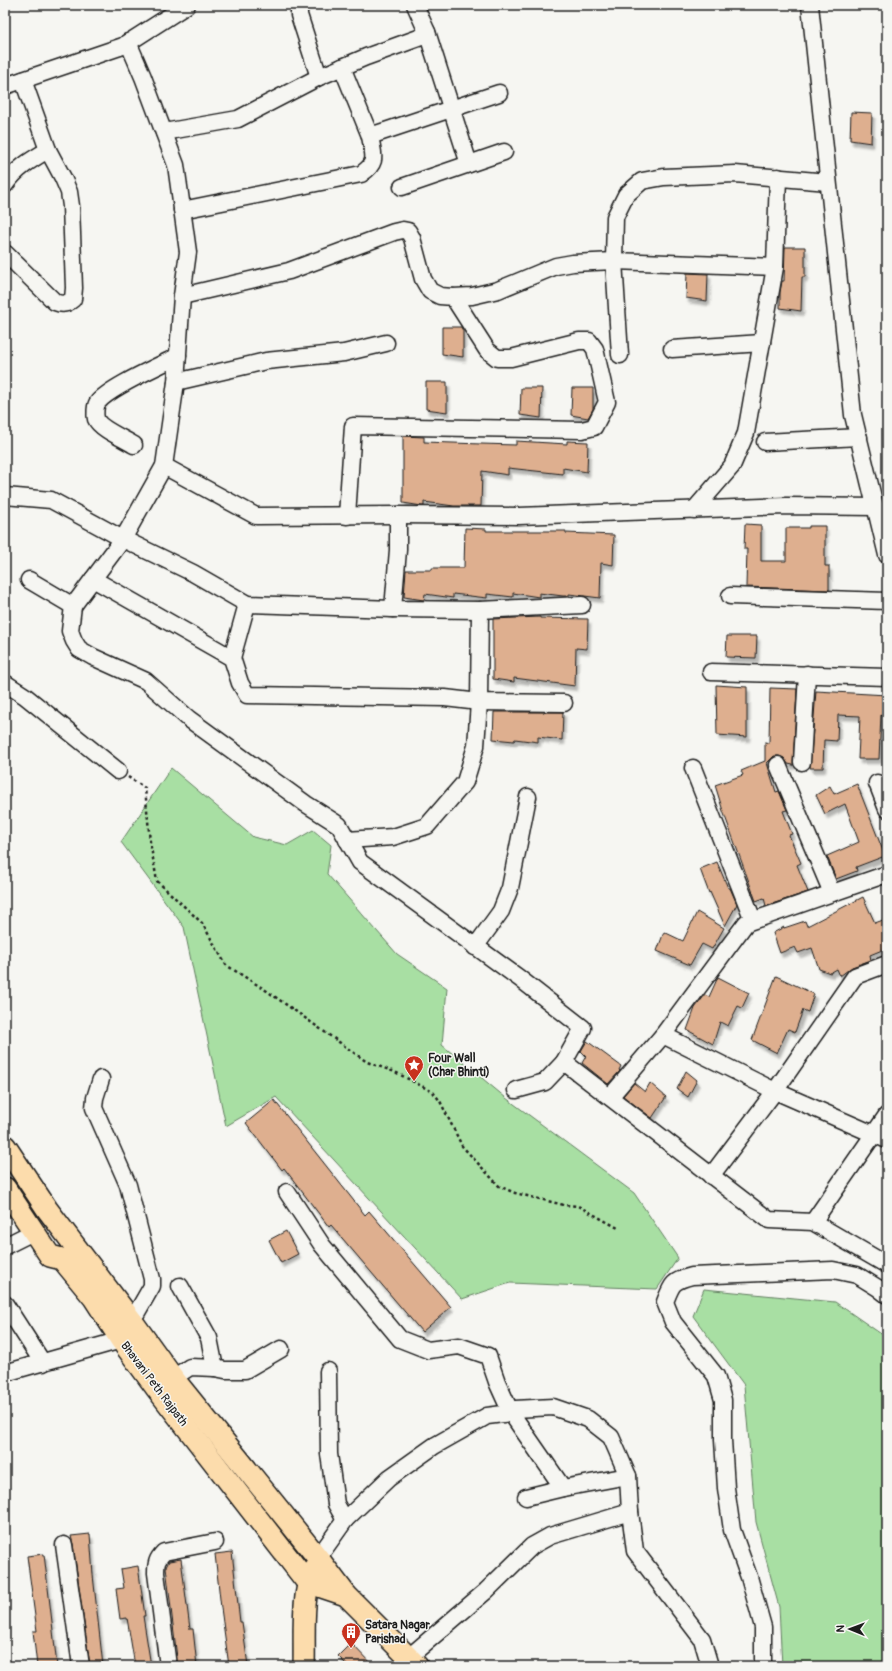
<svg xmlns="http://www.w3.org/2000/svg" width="892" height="1671" font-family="Pangolin,sans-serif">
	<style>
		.green { fill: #a8dfa3; stroke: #627e60 }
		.building { fill: #deaf8f; stroke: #1c1c1c; filter: url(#shadow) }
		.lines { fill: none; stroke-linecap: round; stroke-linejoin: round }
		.minor-casing { stroke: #1c1c1c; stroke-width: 19 }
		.major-casing { stroke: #1c1c1c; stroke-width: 24 }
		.path { stroke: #1c1c1c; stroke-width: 2.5; stroke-dasharray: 3 3; stroke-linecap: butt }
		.minor { stroke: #f6f6f2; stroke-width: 16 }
		.major { stroke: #fcdcac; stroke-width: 21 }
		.labels { text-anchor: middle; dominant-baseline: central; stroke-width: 3; stroke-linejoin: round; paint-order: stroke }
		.poi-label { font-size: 12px; font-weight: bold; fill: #1c1c1c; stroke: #f6f6f2; text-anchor: start }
		.street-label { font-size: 12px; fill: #1c1c1c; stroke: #f6f6f2 }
	</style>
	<defs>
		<filter id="shadow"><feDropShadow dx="2.5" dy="4.5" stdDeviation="1" flood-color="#0004"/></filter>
	</defs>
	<rect width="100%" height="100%" fill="#f6f6f2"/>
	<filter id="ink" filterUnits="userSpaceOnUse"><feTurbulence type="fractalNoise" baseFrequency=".025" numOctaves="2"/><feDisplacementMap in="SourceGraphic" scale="8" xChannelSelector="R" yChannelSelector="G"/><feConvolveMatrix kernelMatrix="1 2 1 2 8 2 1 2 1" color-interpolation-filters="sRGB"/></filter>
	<g filter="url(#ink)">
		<g class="green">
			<path d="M171,768L253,837L287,845L313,830L331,845L327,874L397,954L447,988L442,1045L506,1098L634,1193L678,1258L657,1289L510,1283L462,1299L276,1097L226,1126L184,927L121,842Z"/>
			<path d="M704,1289L835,1302L887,1338V1666H782L779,1607L756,1522L744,1385L693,1316Z"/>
		</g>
		<g class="building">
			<path d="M851,112L872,113L871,143L850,140Z"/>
			<path d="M785,247H805V277H802L801,311L780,308V292L782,281H784Z"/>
			<path d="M687,273L708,274L707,301L686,298Z"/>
			<path d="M442,327H461L463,331V357L442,354Z"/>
			<path d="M426,382H447V412L426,409Z"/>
			<path d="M521,388H542L541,418L520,415Z"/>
			<path d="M572,388H593V409L588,418L571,415Z"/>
			<path d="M403,436L424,437V442L481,444L516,445V441L567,444V441L588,442L587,472L563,468V474L508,468V475L482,471L481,506H454L424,502V506H422L403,503Z"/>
			<path d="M745,524L761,525V561H786V528H809V526H825V566H829V590L746,587L747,549H744Z"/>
			<path d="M465,528L486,529V531H566V533L614,535L613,565L601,563L600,598L569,594V596H563L539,593V597L513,593V597L487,594V598L453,594V598L425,594L424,600L404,597L406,570H432V568H464Z"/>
			<path d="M540,617V618L588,619L587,649L576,648L575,686L514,678V682L493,679V619Z"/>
			<path d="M727,636H757L756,658L726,657Z"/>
			<path d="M716,685L747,687V737L717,735Z"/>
			<path d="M770,688L797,689L793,765L788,764L784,758L779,756H774L767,763L776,792L779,791L787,810L783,811L792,834L789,835L801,863L797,865L808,892L766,906L764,898L756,901L723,811L715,785L743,775L741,771L765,761V742L769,743Z"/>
			<path d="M816,691L887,695V715H881L879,759H858L860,716L838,715L837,741L824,740L823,768H810Z"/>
			<path d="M494,712H563L562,740L538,737V742L515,739L514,741L493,739Z"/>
			<path d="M857,784L885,856L856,867L857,871L836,879L827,856L859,842L845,804L825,814L816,795L830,786L834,794Z"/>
			<path d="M717,862L728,888H730L737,904L725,926L710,892L709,893L700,869Z"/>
			<path d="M863,897L875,923L883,920L887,929V948L870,955L871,960L852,967L840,976L837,969L830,973L819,969L812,948L798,953L795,947L780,953L773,933L784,927V928L805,921L807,926Z"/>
			<path d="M697,912L724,928L712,949L702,944L690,965L657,951L664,932L683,941Z"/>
			<path d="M776,976L814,994L808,1012L803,1010L795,1032L788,1029L777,1053L752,1040Z"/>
			<path d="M718,977L749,993L742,1008L738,1006L728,1026L720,1022L713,1044L687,1030L695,1008L705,995L709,997Z"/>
			<path d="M587,1041L621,1066L619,1070L620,1071L608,1084L582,1063L586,1056L581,1051Z"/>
			<path d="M686,1071L697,1080L688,1097L677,1089Z"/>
			<path d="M634,1083L645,1092L650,1083L666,1097L652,1118L623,1096Z"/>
			<path d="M274,1100L365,1215L369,1211L451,1307L422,1332L331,1225L329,1227L284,1168L282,1170L246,1123Z"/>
			<path d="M286,1231L298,1254L281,1263L269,1240Z"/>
			<path d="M90,1534L93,1575L103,1666H90L73,1544L71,1536Z"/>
			<path d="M232,1552L240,1622H242L248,1666H229L221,1608L215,1554Z"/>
			<path d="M44,1554L52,1622L57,1666H37L33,1631H37L27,1556Z"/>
			<path d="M181,1559L190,1629H193L197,1666H178L166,1567L169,1561Z"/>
			<path d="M138,1566L145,1616H143L151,1666H135L127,1618L120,1619L116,1589L124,1588L121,1569Z"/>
			<path d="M351,1643L373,1666H348L338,1656Z"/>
		</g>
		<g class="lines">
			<g class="minor-casing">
				<g id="minor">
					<path d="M302,5L299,7V15L319,77"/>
					<path d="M810,5L853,415L887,555"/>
					<path d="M427,32L469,164"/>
					<path d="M128,42L143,77L176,165L188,252L182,296L176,382L164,466L123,539L193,573L247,604L393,609L480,610L582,605"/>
					<path d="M342,67L370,136L499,93"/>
					<path d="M5,86L123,46L187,5"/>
					<path d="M164,132L238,119L319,77L366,57L424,36L427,32L415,5"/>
					<path d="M5,185C17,168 31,160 48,150"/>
					<path d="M402,187L504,152"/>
					<path d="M182,210L361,174C379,162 373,155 370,136"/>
					<path d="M5,253L55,302C63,305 67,304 73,299L74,288L71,206L69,192L63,178L48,150L23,80"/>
					<path d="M182,296L289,271L394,232L403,230L408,231L412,238L423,279L430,291L440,296L453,297L472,296L498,290L556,266L573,263L614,261L775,267"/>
					<path d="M672,349L762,343"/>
					<path d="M620,355L614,261L615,217L626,195L642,181L664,177L735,174L828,182"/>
					<path d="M176,382L266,361L344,353L386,343"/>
					<path d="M765,442L859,437"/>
					<path d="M134,445C125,439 100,429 96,419C95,415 95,405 98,402C110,387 159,366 178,356"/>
					<path d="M164,466L256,516L398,515L519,516L786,506L876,507"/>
					<path d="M5,496L51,500L123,539L93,579"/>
					<path d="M694,510L732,466L746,433L775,267L778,177"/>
					<path d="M347,516L353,426L582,430L594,427L607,402L595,349L589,341H579L511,358H497L487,350L453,297"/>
					<path d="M29,580L73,606L93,579L232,658L240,683L247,695L445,698L479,702L564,703"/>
					<path d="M730,596L887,601"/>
					<path d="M73,606L70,631L74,641L79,649L93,657L146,681L189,719L306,804L339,825L360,862L519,978L583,1028L564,1062L769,1220L813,1222L887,1265"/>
					<path d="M393,609L398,550V515"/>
					<path d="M232,658L247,604"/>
					<path d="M711,672L887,677"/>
					<path d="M5,683L25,696L118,771"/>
					<path d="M802,762L807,674"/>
					<path d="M778,765L832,893"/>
					<path d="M693,768L753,920"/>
					<path d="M877,783L887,809"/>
					<path d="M347,840L393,837L427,826L465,782L476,746L479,702L480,610"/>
					<path d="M475,947L501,911L510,888L528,797"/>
					<path d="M663,1035L775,1091L887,1140"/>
					<path d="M516,1090L545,1082L564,1062"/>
					<path d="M610,1097L663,1035L746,923L887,874"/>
					<path d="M711,1176L775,1091L855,976L887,964"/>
					<path d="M287,1192L322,1245L400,1339L428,1350L459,1346L488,1356L497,1382L511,1413L563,1488"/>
					<path d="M813,1222L887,1115"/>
					<path d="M5,1246L33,1232"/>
					<path d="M180,1286L209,1338L215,1368"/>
					<path d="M5,1304L43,1363"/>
					<path d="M328,1371L329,1454L336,1504L345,1520"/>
					<path d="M5,1373L121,1340L152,1286V1279L128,1185L94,1108L95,1098L101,1079"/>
					<path d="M173,1378L190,1367L215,1368L225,1370H245L281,1349"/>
					<path d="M526,1497L563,1488L628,1476"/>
					<path d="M64,1545L81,1666"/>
					<path d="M318,1558L345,1520L389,1478L434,1446L487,1416L511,1413L515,1409L553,1407L588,1419L611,1437L628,1476L630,1512L635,1551L702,1639L710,1666"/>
					<path d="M409,1657L486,1591L532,1546L550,1536L630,1512"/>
					<path d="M168,1666L156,1573C156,1563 157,1559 164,1552L215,1542"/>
					<path d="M763,1666V1627L749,1577L732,1530L726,1488L723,1440V1400L716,1376L673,1322L665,1302C672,1284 672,1281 692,1276L833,1270L857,1275L878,1288L887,1295"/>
				</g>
			</g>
			<g class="major-casing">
				<g id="major">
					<path d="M5,1146L47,1209L132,1321L173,1378L318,1558L346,1595"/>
					<path d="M5,1188L50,1256L62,1259L94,1298L121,1340L157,1389L307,1582L346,1595L417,1666"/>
					<path d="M304,1666C305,1636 301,1596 313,1569"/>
				</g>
			</g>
			<path class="path" d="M128,777L145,788L150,842L157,881L202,923L226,965L267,991L367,1062L395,1072L433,1092L440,1101L462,1146L499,1186L515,1193L564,1205L578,1206L618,1228"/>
			<use href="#minor" class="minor"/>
			<use href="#major" class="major"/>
		</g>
	</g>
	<defs>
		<g id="sight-pin" transform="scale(1)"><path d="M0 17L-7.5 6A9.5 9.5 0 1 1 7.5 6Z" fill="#c8321e" stroke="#f6f6f2"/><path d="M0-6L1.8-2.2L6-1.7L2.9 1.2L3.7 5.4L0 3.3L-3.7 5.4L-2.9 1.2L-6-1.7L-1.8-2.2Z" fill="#fff"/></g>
		<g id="building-pin" transform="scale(1)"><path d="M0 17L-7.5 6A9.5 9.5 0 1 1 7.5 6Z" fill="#c8321e" stroke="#f6f6f2"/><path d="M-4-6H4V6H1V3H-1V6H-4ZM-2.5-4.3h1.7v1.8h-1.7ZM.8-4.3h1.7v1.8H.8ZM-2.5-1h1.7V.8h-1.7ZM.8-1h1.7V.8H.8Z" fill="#fff"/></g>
	</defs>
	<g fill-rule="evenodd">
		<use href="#sight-pin" x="414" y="1065"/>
		<use href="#building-pin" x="351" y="1632"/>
	</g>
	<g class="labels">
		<g class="poi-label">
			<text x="428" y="1058">Four Wall<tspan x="428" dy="14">(Char Bhinti)</tspan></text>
			<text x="365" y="1625">Satara Nagar<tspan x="365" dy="14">Parishad</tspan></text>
		</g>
		<g class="street-label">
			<text transform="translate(154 1384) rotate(53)">Bhavani Peth Rajpath</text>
		</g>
	</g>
	<rect width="892" height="1671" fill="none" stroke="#f6f6f2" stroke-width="20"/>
	<rect x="10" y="10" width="872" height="1651" fill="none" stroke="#1c1c1c" stroke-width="1.5" filter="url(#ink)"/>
	<g transform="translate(850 1629) rotate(271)" stroke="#f6f6f2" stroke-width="3" paint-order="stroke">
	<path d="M0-3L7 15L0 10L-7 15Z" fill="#1c1c1c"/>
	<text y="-6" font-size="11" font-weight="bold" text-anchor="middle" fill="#1c1c1c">N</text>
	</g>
</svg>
